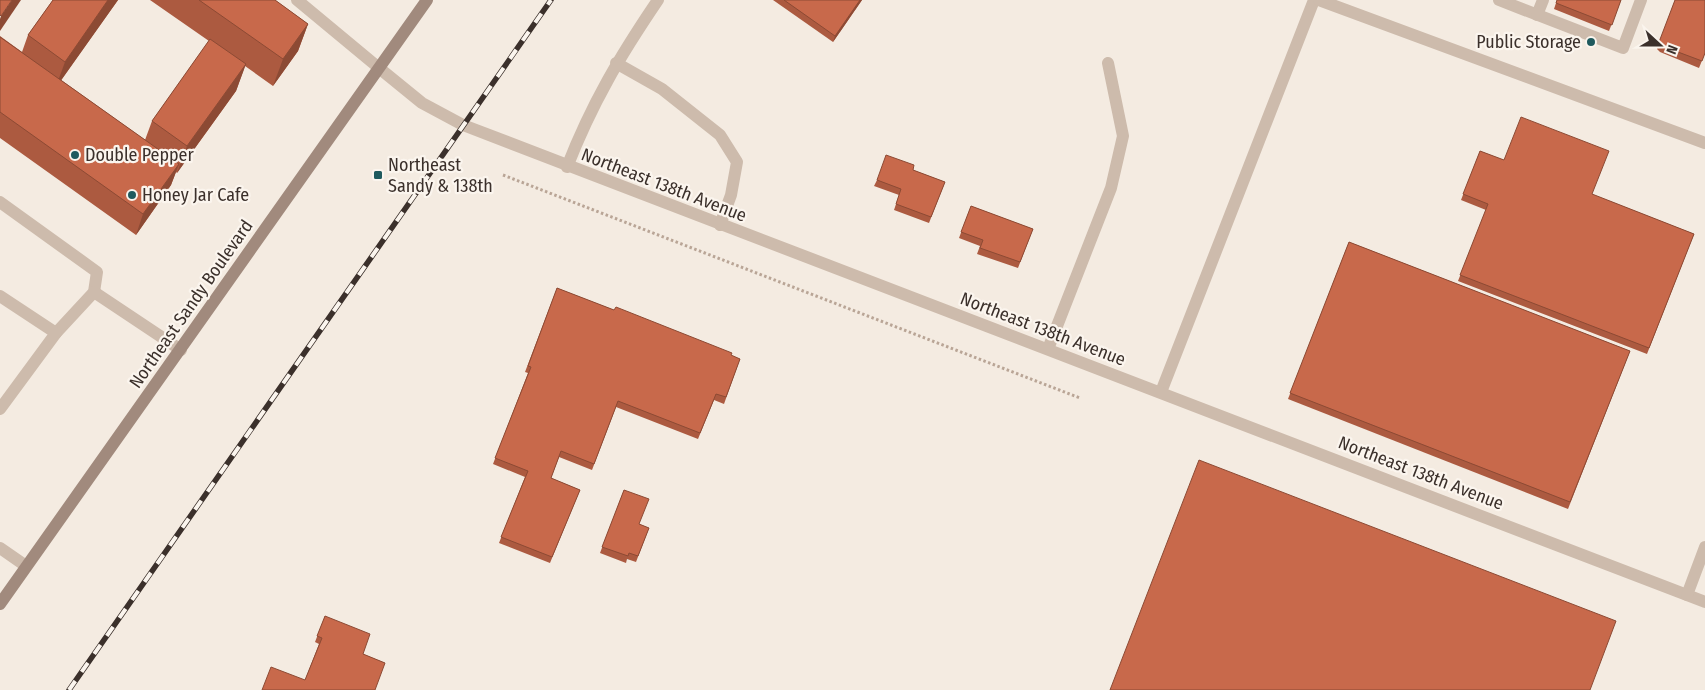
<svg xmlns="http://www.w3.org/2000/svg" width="1705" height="690" font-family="'Fira Sans Condensed',sans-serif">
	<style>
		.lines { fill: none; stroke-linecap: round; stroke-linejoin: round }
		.path { stroke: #b9a596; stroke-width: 3; stroke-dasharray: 2.5 2.5; stroke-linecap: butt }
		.service { stroke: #cdbbac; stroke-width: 12 }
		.minor { stroke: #cdbbac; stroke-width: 12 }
		.tertiary { stroke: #cdbbac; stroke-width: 12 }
		.secondary { stroke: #a18a7d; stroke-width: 12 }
		.rail-casing { stroke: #3b302b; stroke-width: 5.5 }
		.rail { stroke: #fbf5ee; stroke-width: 4; stroke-dasharray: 11; stroke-linecap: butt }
		.wall { fill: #ac5a40 }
		.shaded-wall { fill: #8c4a34 }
		.building { fill: #c8694b; stroke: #8c4a34 }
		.poi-dot { fill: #1f5a5e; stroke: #fbf5ee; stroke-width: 2 }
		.labels { text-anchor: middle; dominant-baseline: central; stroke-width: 4.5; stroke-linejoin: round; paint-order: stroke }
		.poi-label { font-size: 18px; fill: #3b302b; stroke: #fbf5ee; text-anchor: start }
		.street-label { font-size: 18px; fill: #3b302b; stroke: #fbf5ee }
	</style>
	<rect width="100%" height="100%" fill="#f4ebe1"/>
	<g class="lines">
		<path class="path" d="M503,175L1080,398"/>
		<g class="service">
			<path d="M297,0L379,68"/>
			<path d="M1499,0L1623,48L1641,0"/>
			<path d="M1537,15L1543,0"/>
			<path d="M616,63L662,89L720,135L737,162L731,195L720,225"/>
			<path d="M0,202L97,272L94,292L56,333"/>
			<path d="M94,292L181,350"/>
			<path d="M0,296L56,333L0,409"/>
			<path d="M1048,349L1111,188L1123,136L1108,63"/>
			<path d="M1161,392L1314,0"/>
		</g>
		<g class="minor">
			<path d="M1319,0L1705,143"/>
			<path d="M567,167C592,103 620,56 658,0"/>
			<path d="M0,548L26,566"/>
		</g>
		<g class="tertiary">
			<path d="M379,68L422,103L463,125L1705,602"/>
			<path d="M1687,595L1705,547"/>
		</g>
		<path class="secondary" d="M0,604L427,0"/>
		<g class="rail-casing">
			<path id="rail" d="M69,690L551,0"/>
		</g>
		<use href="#rail" class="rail"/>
	</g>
	<g class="wall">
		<path d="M53,0H118L61,80L145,140L152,121L209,41L150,0H275L308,24L298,51L273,86L245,66L236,91L177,173L176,172L171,185L136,235L0,138V36L22,52L28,35Z"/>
		<path d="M773,0H862L833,42Z"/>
		<path d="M1557,0H1621L1609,31L1554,9Z"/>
		<path d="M1675,0L1705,53L1699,68L1660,52L1657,49Z"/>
		<path d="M1480,151L1694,234L1647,354L1458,281L1486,210L1461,200Z"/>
		<path d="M913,170L945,182L929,223L894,210L899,195L874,186L877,180Z"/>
		<path d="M971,206L1033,229L1018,268L977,254L980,246L959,238Z"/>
		<path d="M1349,242L1630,351L1568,509L1288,399Z"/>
		<path d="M557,288L740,359L724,404L714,400L698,439L616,407L592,470L559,457L551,478L580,490L550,563L499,543L525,477L493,464L528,373L525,372Z"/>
		<path d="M624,490L639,524L649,528L636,562L627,559L626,563L600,553Z"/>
		<path d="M325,616L363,654L385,663L305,680L319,644L315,642Z"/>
	</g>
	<g class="shaded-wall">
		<path d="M12,0H21L0,31V19L1,16Z"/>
		<path d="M108,0H118L55,89L65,62Z"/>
		<path d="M860,0H862L833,42L835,36Z"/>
		<path d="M308,24L298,51L273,86L283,59Z"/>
		<path d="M246,64L236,91L177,173L187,146Z"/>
		<path d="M179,164L171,185L136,235L143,214Z"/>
	</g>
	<g class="building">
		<path d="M0,0H12L1,16L0,15Z"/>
		<path d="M53,0H108L65,62L28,35Z"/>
		<path d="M199,0H275L308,24L283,59Z"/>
		<path d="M784,0H860L835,36Z"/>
		<path d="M1557,0H1621L1612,25L1556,3Z"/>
		<path d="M1675,0H1705V53L1702,61L1662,46L1659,42Z"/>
		<path d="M0,37L179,164L143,214L0,112Z"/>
		<path d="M210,39L246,64L187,146L152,121Z"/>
		<path d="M1521,117L1609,151L1592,194L1694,234L1649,348L1460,275L1488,204L1463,194L1480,151L1504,160Z"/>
		<path d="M886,155L914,165L913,170L945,182L931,217L896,204L901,189L877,180Z"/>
		<path d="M971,206L1033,229L1020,262L980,248L983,240L961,232Z"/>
		<path d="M1349,242L1630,351L1570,502L1290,393Z"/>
		<path d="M557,288L614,310L616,307L732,353L731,355L740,359L726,397L716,394L700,433L618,401L594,464L561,451L551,478L580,490L552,557L501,537L528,471L495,458L531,367L528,366Z"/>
		<path d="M1199,460L1616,621L1590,690H1110Z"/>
		<path d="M624,490L649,499L639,524L649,528L638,556L629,553L628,556L602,547Z"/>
		<path d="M325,616L370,634L363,654L385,663L375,690H262L271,667L305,680L322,638L317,636Z"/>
	</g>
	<g class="poi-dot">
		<circle cx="1591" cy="42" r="5"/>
		<circle cx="75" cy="155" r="5"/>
		<rect x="373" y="170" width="10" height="10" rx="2.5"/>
		<circle cx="132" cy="195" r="5"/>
	</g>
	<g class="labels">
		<g class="poi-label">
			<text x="1581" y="42" text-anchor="end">Public Storage</text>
			<text x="85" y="155">Double Pepper</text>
			<text x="388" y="165">Northeast<tspan x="388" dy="21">Sandy &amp; 138th</tspan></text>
			<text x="142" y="195">Honey Jar Cafe</text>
		</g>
		<g class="street-label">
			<text transform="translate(664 185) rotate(21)">Northeast 138th Avenue</text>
			<text transform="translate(191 304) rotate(-55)">Northeast Sandy Boulevard</text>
			<text transform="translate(1043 329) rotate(21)">Northeast 138th Avenue</text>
			<text transform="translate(1421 473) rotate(21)">Northeast 138th Avenue</text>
		</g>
	</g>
	<g transform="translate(1660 45) rotate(111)" stroke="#fbf5ee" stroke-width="4" paint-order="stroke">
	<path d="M0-4L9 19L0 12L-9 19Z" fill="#3b302b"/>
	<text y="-8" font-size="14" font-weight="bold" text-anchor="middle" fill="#3b302b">N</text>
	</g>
</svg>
